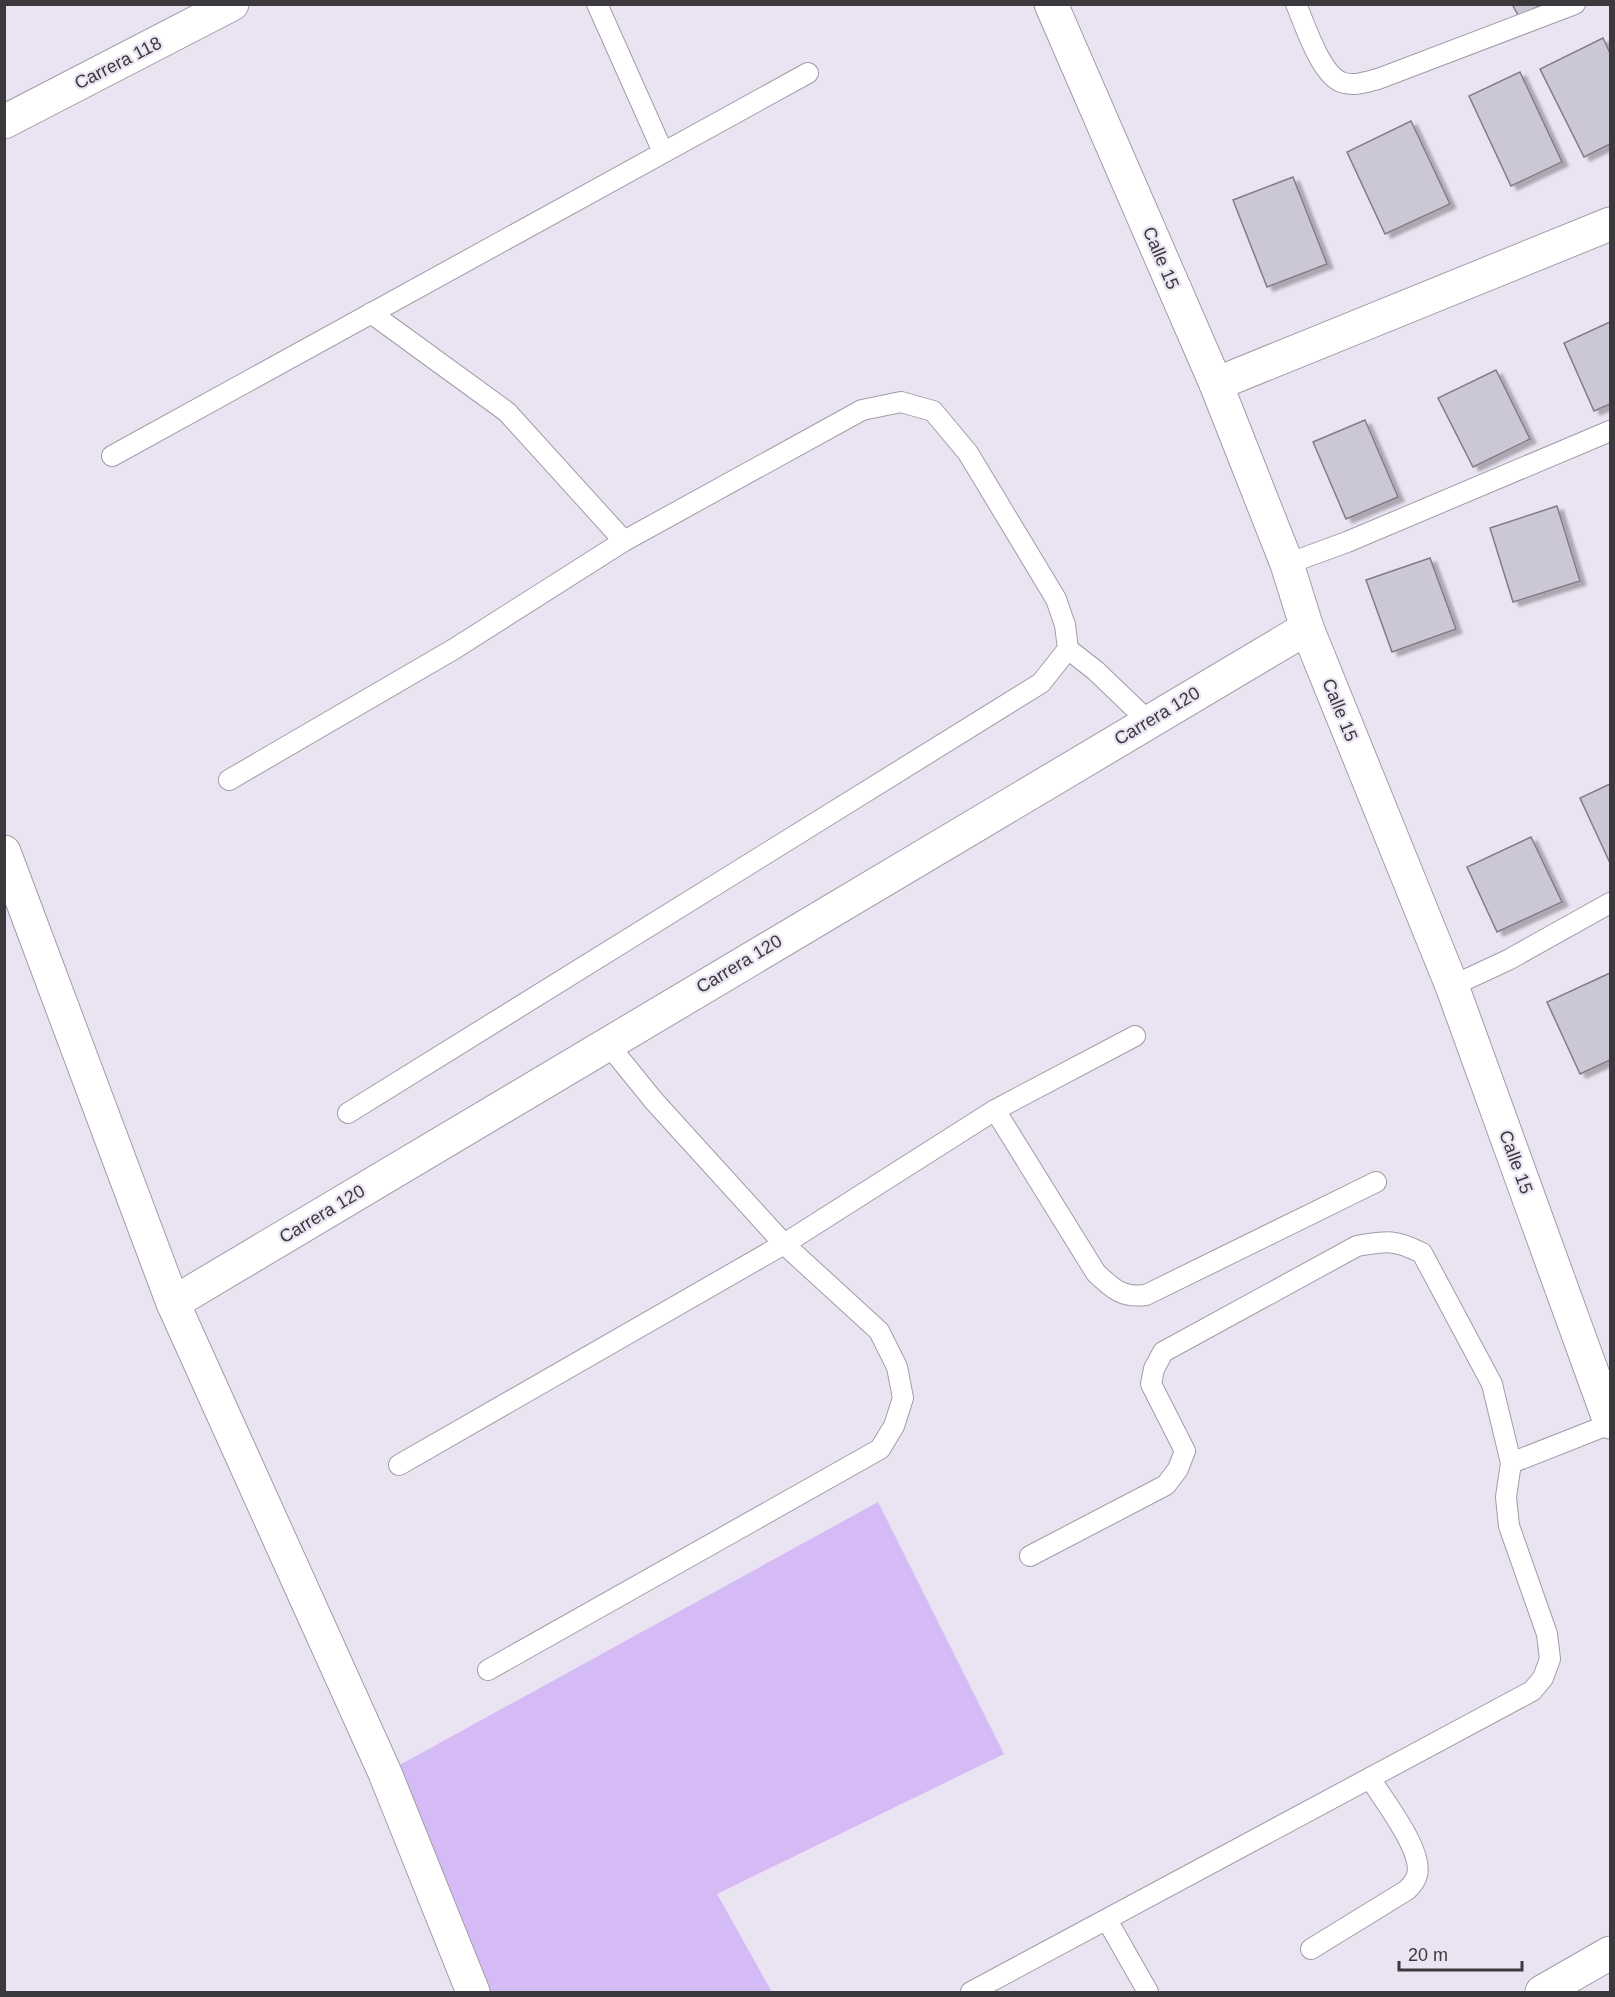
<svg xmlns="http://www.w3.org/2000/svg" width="1615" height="1997" font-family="Arial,sans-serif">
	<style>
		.green { fill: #d5bbf6 }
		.building { fill: #ccc7d4; stroke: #817c88; stroke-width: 1.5; filter: url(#shadow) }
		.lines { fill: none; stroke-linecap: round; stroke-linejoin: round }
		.lane-casing { stroke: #a19ca8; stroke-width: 22 }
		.street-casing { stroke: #a19ca8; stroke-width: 35 }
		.lane { stroke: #fff; stroke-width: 20 }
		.street { stroke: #fff; stroke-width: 33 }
		.labels { text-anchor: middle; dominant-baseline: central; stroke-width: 4.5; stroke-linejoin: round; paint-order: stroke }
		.street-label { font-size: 18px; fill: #3b383e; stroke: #eae4f2 }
	</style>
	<defs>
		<filter id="shadow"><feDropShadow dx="6" dy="4" stdDeviation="1.5" flood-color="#0004"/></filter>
	</defs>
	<rect width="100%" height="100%" fill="#eae4f2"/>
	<path class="green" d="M878,1502L1004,1754L717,1894L772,1992H473L385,1773Z"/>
	<g class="building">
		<path d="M1512,4H1543L1519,17Z"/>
		<path d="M1603,38L1610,53V144L1584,157L1540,69Z"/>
		<path d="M1520,72L1562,162L1511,186L1469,96Z"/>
		<path d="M1411,121L1450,204L1385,234L1347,152Z"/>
		<path d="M1293,177L1327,264L1267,287L1233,200Z"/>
		<path d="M1610,322V404L1594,411L1564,343Z"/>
		<path d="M1496,370L1530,439L1473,467L1438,398Z"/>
		<path d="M1365,420L1398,497L1346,519L1313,442Z"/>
		<path d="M1557,506L1580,581L1513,602L1490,528Z"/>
		<path d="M1430,558L1456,629L1392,652L1366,580Z"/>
		<path d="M1610,784V863L1580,798Z"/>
		<path d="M1531,837L1562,902L1497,932L1467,867Z"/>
		<path d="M1610,973V1060L1580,1074L1547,1002Z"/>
	</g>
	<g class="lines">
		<g class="lane-casing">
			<g id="lane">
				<path d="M597,4L663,152"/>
				<path d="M1296,4C1305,25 1320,73 1341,82C1353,87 1366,82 1378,79L1575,4"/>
				<path d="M371,313L507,412L624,541"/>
				<path d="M112,456L808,73"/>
				<path d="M1287,564L1347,542L1610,431"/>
				<path d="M1068,649L1096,671L1148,721"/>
				<path d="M229,780L454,649L624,541L862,410L901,402L933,411L968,453L1056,599L1065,625L1068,649L1041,683L348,1113"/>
				<path d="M1452,986L1508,960L1610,903"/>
				<path d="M995,1110L1096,1273C1113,1289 1122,1298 1146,1295L1376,1182"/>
				<path d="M1511,1463L1610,1424"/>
				<path d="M399,1465L784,1244L995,1110L1135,1036"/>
				<path d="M488,1670L880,1449L894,1426L903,1398L897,1367L879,1331L784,1244L654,1101L607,1043"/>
				<path d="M1107,1920L1148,1992"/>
				<path d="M1311,1949L1407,1890C1411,1886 1416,1880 1417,1875C1424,1851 1383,1800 1370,1778"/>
				<path d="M971,1992L1532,1691L1543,1678L1550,1659L1547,1634L1509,1526L1506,1497L1511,1463L1492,1384L1422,1253C1394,1239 1387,1241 1357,1246L1163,1352L1154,1369L1151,1384L1185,1451L1178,1469L1166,1485L1030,1556"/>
			</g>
		</g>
		<g class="street-casing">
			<g id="street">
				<path d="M1051,4L1216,384L1287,564L1307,628L1452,986L1610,1422"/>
				<path d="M4,122L232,4"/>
				<path d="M1216,384L1610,224"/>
				<path d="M4,852L173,1303L385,1773L473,1992"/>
				<path d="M173,1303L1307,628"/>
				<path d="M1542,1992L1610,1953"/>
			</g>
		</g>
		<use href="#lane" class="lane"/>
		<use href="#street" class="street"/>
	</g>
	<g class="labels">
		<g class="street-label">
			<text transform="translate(118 63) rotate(-27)">Carrera 118</text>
			<text transform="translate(1161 258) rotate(67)">Calle 15</text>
			<text transform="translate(1340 710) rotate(68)">Calle 15</text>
			<text transform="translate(1157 716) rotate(-31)">Carrera 120</text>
			<text transform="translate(739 964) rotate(-31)">Carrera 120</text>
			<text transform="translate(1516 1162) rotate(70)">Calle 15</text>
			<text transform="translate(322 1214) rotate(-31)">Carrera 120</text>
		</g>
	</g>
	<rect width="1615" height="1997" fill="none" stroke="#3b383e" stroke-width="12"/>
	<path d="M1399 1961v9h123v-9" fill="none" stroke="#3b383e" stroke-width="3"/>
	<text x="1408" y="1961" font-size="18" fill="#3b383e" stroke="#eae4f2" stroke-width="4.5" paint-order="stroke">20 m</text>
</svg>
